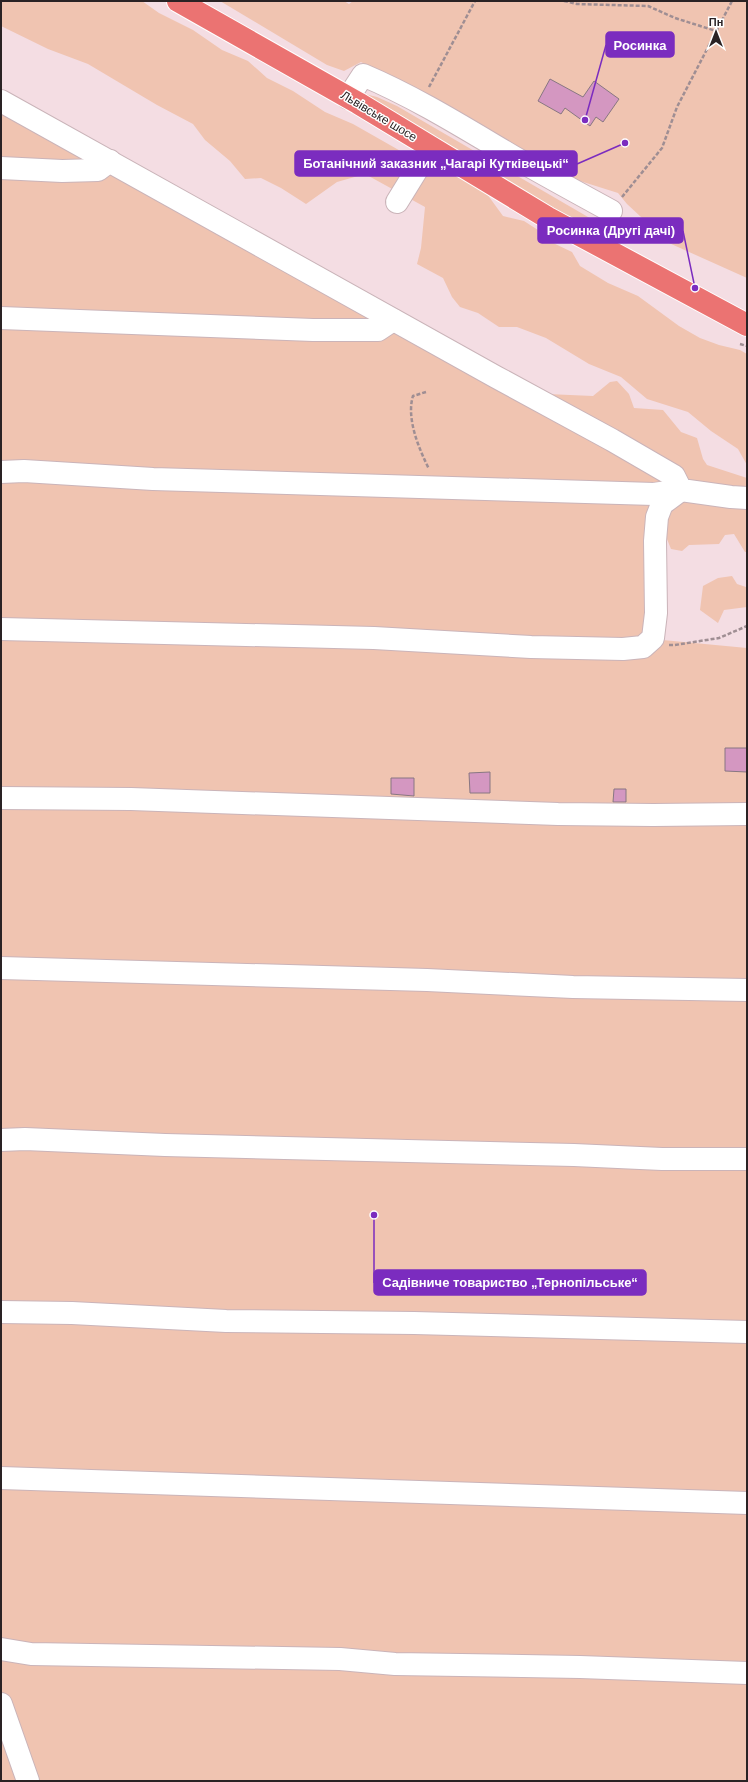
<svg xmlns="http://www.w3.org/2000/svg" width="748" height="1782" font-family="Helvetica,sans-serif">
	<style>
		.green { fill: #f0c4b1 }
		.building { fill: #d497c1; stroke: #887782 }
		.lines { fill: none; stroke-linecap: round; stroke-linejoin: round }
		.minor-casing { stroke: #cab4b9; stroke-width: 24 }
		.highway-casing { stroke: #fff; stroke-width: 24 }
		.path { stroke: #9f8e93; stroke-width: 2.5; stroke-dasharray: 4 2; stroke-linecap: butt }
		.minor { stroke: #fff; stroke-width: 22 }
		.highway { stroke: #eb7372; stroke-width: 22 }
		.labels { text-anchor: middle; dominant-baseline: central; stroke-width: 3; stroke-linejoin: round; paint-order: stroke }
		.street-label { font-size: 12px; fill: #2a2224; stroke: #fff }
		.leader { fill: none; stroke: #7b2cbf; stroke-width: 1.5 }
		.callout-dot { fill: #7b2cbf; stroke: #fff; stroke-width: 1.5 }
		.callout { fill: #7b2cbf; stroke: #7b2cbf; stroke-width: 1.5 }
		.callout-label { font-size: 13px; text-anchor: middle; font-weight: bold; fill: #fff }
	</style>
	<rect width="100%" height="100%" fill="#f4dde3"/>
	<g class="green">
		<path d="M1,1H142L159,13L193,30L222,50L248,61L267,78L293,91L325,112L353,124L404,153L464,177L487,194L503,216L524,221L538,230L549,241L572,252L580,266L608,283L638,296L679,326L700,338L719,345L740,350L747,354V465L738,449L711,431L688,412L647,399L621,377L589,364L546,338L517,327H499L478,313L460,307L452,297L443,278L417,264L421,248L425,207L365,174L337,182L306,204L281,188L261,178L245,179L230,161L205,140L193,124L157,105L88,64L48,49L1,26Z"/>
		<path d="M220,1H344L349,4L353,1H747V278L669,243L627,204L618,193L580,181L527,156L431,98L361,62L344,71L327,65Z"/>
		<path d="M365,94L377,97L397,106L619,235L613,243L363,98Z"/>
		<path d="M1,101L674,476L662,504L652,639L747,648V1781H1Z"/>
		<path d="M617,381L629,394L634,408L663,410L681,432L697,438L703,459L707,465L747,478V492L697,488L547,394L593,396L610,382Z"/>
		<path d="M683,500L747,504V552H745L734,534L725,535L719,544L689,545L682,551L671,549L665,534L667,512Z"/>
		<path d="M732,576L737,584L746,587L747,589V607L724,610L718,623L700,610L703,586L718,578Z"/>
	</g>
	<g class="building">
		<path d="M550,79L583,97L594,81L619,99L603,122L596,117L590,126L565,108L561,114L538,101Z"/>
		<path d="M725,748H747V772L725,771Z"/>
		<path d="M490,772V793H470L469,773Z"/>
		<path d="M391,778H414V796L391,794Z"/>
		<path d="M614,789H626V802H613Z"/>
	</g>
	<g class="lines">
		<g class="minor-casing">
			<g id="minor">
				<path d="M348,98L363,75C415,97 463,127 512,156C545,175 578,193 611,211"/>
				<path d="M1,101L496,377L612,440L674,476L681,490L731,497L747,498"/>
				<path d="M1,168L62,171L98,170L110,161"/>
				<path d="M397,202L431,147"/>
				<path d="M1,318L313,330H378L393,320"/>
				<path d="M1,472L24,471L153,479L654,494L681,490"/>
				<path d="M1,629L374,638L531,647L623,649L643,647L653,638L656,613L655,541L657,517L662,504L681,490"/>
				<path d="M1,798L131,799L558,814L653,815L747,814"/>
				<path d="M1,968L427,980L573,987L747,990"/>
				<path d="M1,1140L25,1139L165,1145L574,1155L662,1159H747"/>
				<path d="M1,1312L72,1313L226,1321L414,1323L747,1332"/>
				<path d="M1,1478L747,1503"/>
				<path d="M1,1649L31,1654L340,1659L395,1664L580,1667L747,1673"/>
				<path d="M1,1704L28,1781"/>
			</g>
		</g>
		<g class="highway-casing">
			<path id="highway" d="M178,1L358,103L548,218L747,325"/>
		</g>
		<g class="path">
			<path d="M564,1L577,4L648,6L675,18L716,31"/>
			<path d="M429,87L475,1"/>
			<path d="M622,197L662,148L677,107L732,1"/>
			<path d="M740,344L747,346"/>
			<path d="M426,392L413,396C406,418 419,449 429,469"/>
			<path d="M669,645H675L719,638L747,626"/>
		</g>
		<use href="#minor" class="minor"/>
		<use href="#highway" class="highway"/>
	</g>
	<g class="labels">
		<g class="street-label">
			<text transform="translate(379 116) rotate(31)">Львівське шосе</text>
		</g>
	</g>
	<path class="leader" d="M585 120L606 45M625 143L577 164M695 288L683 231M374 1215L374 1283"/>
	<g class="callout-dot">
		<circle cx="585" cy="120" r="4"/>
		<circle cx="625" cy="143" r="4"/>
		<circle cx="695" cy="288" r="4"/>
		<circle cx="374" cy="1215" r="4"/>
	</g>
	<g class="callout">
		<rect x="606" y="32" width="68" height="25" rx="4"/>
		<rect x="295" y="151" width="282" height="25" rx="4"/>
		<rect x="538" y="218" width="145" height="25" rx="4"/>
		<rect x="374" y="1270" width="272" height="25" rx="4"/>
	</g>
	<g class="callout-label">
		<text x="640" y="50">Росинка</text>
		<text x="436" y="168">Ботанічний заказник „Чагарі Кутківецькі“</text>
		<text x="611" y="235">Росинка (Другі дачі)</text>
		<text x="510" y="1287">Садівниче товариство „Тернопільське“</text>
	</g>
	<rect width="748" height="1782" fill="none" stroke="#2a2224" stroke-width="4"/>
	<g transform="translate(716 32)" stroke="#ffffff" stroke-width="3" paint-order="stroke">
	<path d="M0-3L7 15L0 10L-7 15Z" fill="#2a2224"/>
	<text y="-6" font-size="11" font-weight="bold" text-anchor="middle" fill="#2a2224">Пн</text>
	</g>
</svg>
